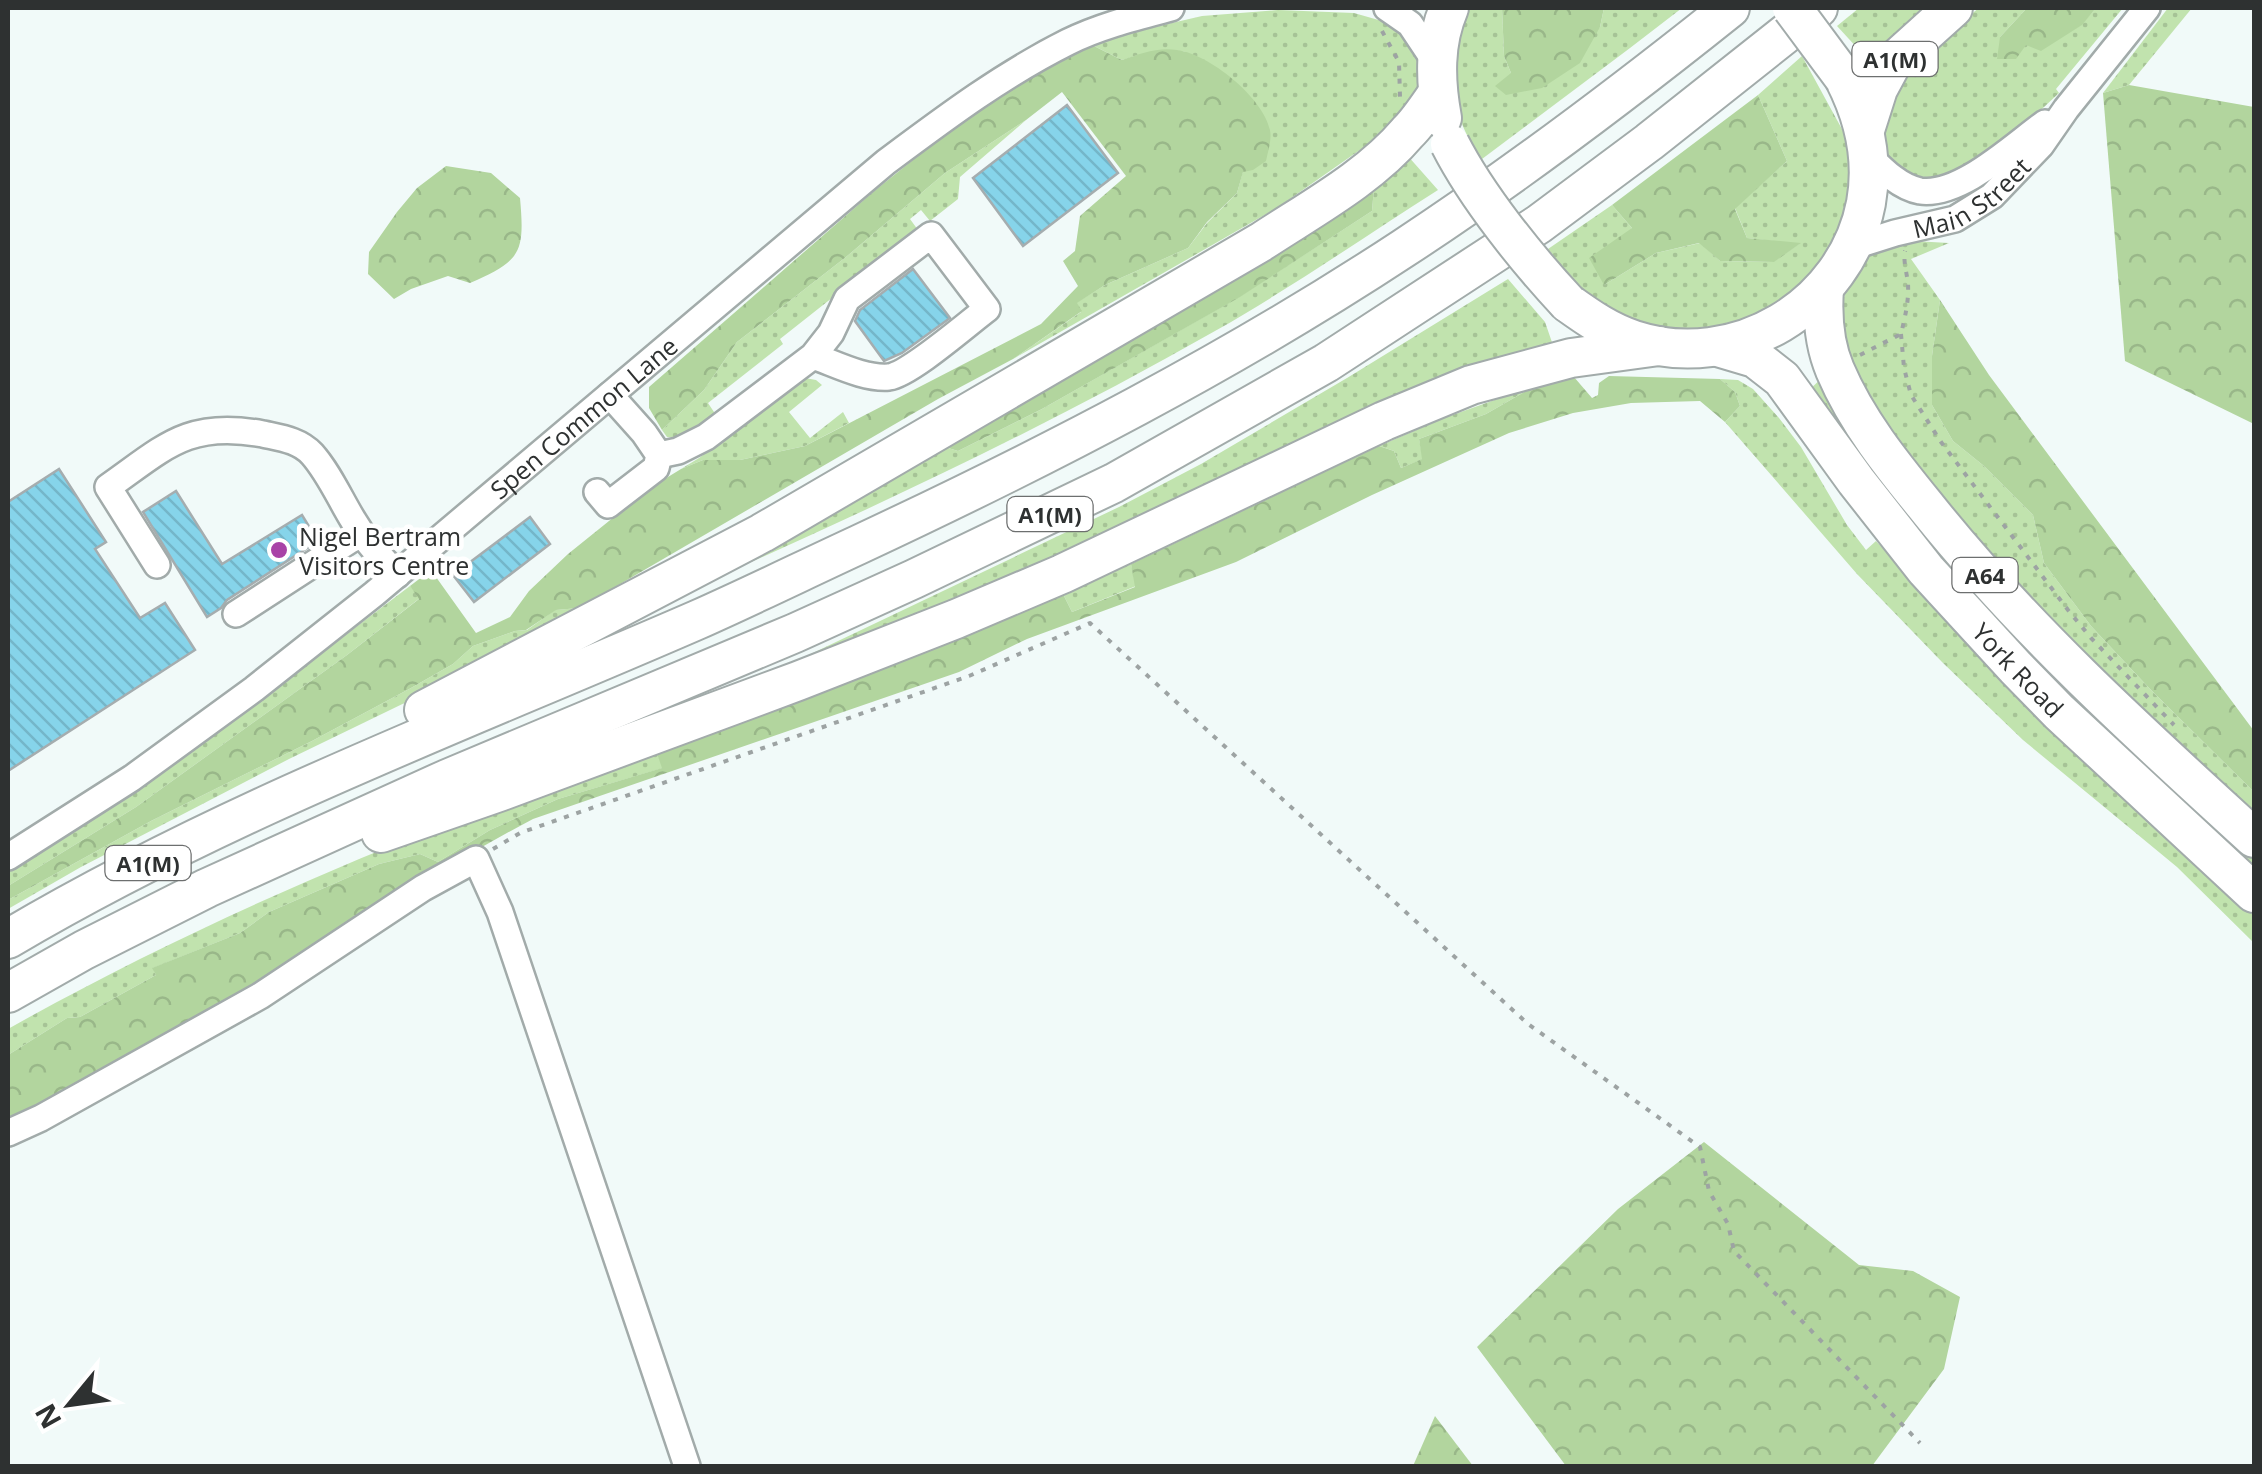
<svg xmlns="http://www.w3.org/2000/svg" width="2262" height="1474" font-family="'Open Sans',sans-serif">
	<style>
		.grass { fill: url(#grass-dots) }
		.forest { fill: url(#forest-crowns) }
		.building { fill: url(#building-back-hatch); stroke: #a5adaf; stroke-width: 2.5 }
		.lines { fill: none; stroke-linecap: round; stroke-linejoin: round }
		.minor-casing { stroke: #a2abaa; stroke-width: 30 }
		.highway-casing { stroke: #a2abaa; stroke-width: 42 }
		.path { stroke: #9da3a3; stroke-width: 4; stroke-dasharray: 5 8; stroke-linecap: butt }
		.minor { stroke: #fff; stroke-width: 25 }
		.highway { stroke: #fff; stroke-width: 38 }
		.highway-bridge-casing { stroke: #a2abaa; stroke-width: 42; stroke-linecap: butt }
		.highway-bridge { stroke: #fff; stroke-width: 38 }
		.poi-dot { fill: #a943a7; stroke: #fff; stroke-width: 4 }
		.labels { text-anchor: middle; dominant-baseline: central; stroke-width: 9; stroke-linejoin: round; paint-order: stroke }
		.shield { fill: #fff; stroke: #6d6f6f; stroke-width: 2.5 }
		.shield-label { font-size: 22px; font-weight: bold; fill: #2e3131 }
		.street-label { font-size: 25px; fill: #2e3131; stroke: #fff }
		.poi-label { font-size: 25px; fill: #2e3131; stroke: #fff; text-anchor: start }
	</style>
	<defs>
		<pattern id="grass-dots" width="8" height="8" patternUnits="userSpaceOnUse" patternTransform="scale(2.5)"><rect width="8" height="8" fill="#c1e3ae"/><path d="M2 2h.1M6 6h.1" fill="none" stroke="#a6c396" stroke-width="1.8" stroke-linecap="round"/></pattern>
		<pattern id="forest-crowns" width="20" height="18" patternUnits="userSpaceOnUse" patternTransform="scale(2.5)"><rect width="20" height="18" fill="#b2d59e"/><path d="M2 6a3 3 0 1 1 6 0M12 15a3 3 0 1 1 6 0" fill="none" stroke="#99b789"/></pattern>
		<pattern id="building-back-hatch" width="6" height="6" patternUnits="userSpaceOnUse" patternTransform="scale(2.5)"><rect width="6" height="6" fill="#86d4ea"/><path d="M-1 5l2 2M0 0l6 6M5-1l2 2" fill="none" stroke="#74b6c9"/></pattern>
	</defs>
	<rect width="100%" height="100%" fill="#f1faf9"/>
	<g class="grass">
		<path d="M1464,8H1502L1504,56L1511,73L1600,27L1604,8H1682L1630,48L1482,159C1442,104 1454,69 1464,8Z"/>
		<path d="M1859,8H1934L1871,63L1837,26Z"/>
		<path d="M1979,8H2027L2000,37L2026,44L2063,36L2081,25L2096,8H2123L2056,89L2059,93L2012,137L1979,162L1921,185L1887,160L1881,125L1898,84L1925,50Z"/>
		<path d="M2168,8H2192L2129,85L2103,93Z"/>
		<path d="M1278,10L1354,13L1396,25L1421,61V81L1413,105L1367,145L1277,208L1013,359L1081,312L1076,303L1105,285L1188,248L1207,223L1237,193L1243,171L1186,52C1163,47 1144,53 1122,60L1092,45L1133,32L1202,16Z"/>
		<path d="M1802,56L1843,131L1852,159L1854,182L1842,232L1809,284L1757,318L1691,333L1630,322L1586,296L1548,249L1612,205L1632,228L1604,285L1656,253L1700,243L1720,261L1773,262L1799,244L1747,238L1735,208L1787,161L1758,95Z"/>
		<path d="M1026,120L960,177L958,199L930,221L921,210L910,219L918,230L780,339L783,344L708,403L716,415C701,427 688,439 667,437L662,430L704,390L737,342L846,257L945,173Z"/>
		<path d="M1407,155L1438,190C1364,237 1291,288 1215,331C1015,445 806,539 595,631L932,443L958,451L1042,409L1239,297L1372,211L1375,175Z"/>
		<path d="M1896,240L1949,243L1911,259L1940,300L1932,356V405L1953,441L1984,466L2033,515L2044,563L2091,626L2150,689L2254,792V820L2002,574L1870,406L1843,344L1841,322L1843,301L1849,280L1861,262L1873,249Z"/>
		<path d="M1508,279L1545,322L1555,351L1103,546L630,731L794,662L1119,507L1201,464L1347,378Z"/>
		<path d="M1569,368L1574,377L1531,388L1486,414L1419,439L1423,459L1401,468L1394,451L1379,446L1444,418L1503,397L1497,385Z"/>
		<path d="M805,378L816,380L822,385L789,412L810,438L843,412L849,423L805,446L740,460H703L681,469L699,458Z"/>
		<path d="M1822,378L2254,854V878L2158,790L1943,569L1809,390Z"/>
		<path d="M1720,379L1738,380L1753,389L1779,418L1801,447L1847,525L1866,550L1876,541L1947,617L2254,916V943L2177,867L2023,740L1942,662L1857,574L1725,422L1740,406L1735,392Z"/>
		<path d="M1131,564L1136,586L1072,612L1063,594Z"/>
		<path d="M410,586L420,598L347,655L136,807L8,886V869L135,790L249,708Z"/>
		<path d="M579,608L518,644L481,658L421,695L289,759L81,867L8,909V900L151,821L312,741L411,688L453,664L473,646L515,631L527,630L555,610Z"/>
		<path d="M655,748L663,768L558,799L490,830L438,862L420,854L379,864L269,912L240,933L153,968L156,975L80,1017L67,1018L8,1055V1029C155,946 311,876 469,815C530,791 593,770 655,748Z"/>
	</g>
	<g class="forest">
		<path d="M1502,8H1604L1600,27L1580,63L1542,88L1506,95L1495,86L1511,73L1504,56Z"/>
		<path d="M2027,8H2096L2082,25L2041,51L2026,45L2016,59H1997L2000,37Z"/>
		<path d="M1092,45L1122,60C1140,54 1157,47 1177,50C1209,54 1263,97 1270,130C1272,140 1268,151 1266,161L1253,170L1243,172L1237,193L1207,222L1188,248L1105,285L1077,303L1082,311L1013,359L938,399L579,608L556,610L526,630L515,631L473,646L453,664L411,688L312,741L151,821L8,900V886L136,807L347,655L419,599L410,586L431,570L476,633L510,617L529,591L568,554L650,488L681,469L703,460H740L805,446L1041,324L1078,286L1063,261L1075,251L1080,216L1126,176L1062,92L1026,120L945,173L846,257L737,342L704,390L662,430L649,408V387L873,192L949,131L1013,88Z"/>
		<path d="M2129,85L2254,107V424L2125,361L2103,93Z"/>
		<path d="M1758,95L1787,161L1735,209L1747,238L1801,243L1774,262L1720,261L1699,243L1656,253L1604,285L1589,258L1632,228L1612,205Z"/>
		<path d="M446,166L491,173L520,198C525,253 521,261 470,283L448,276L411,289L394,299L368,274L369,252L397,212L417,188Z"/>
		<path d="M1375,175L1372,211L1240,297L1042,409L958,451L932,443Z"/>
		<path d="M1940,300L1989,375L2254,731V792L2150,689L2091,626L2044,563L2033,515L1984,466L1953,441L1932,405V356Z"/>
		<path d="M1609,376L1720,379L1735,392L1740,406L1725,422L1700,401L1631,403L1573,413L1509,433L1372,495L1236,562L1027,639L959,672L533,819C449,863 371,916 289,964C197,1019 103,1071 8,1121V1055L67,1018L80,1017L156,975L152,968L240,933L269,912L379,864L420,854L438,862L490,830L558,799L662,768L655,748L834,687L954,641L1063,594L1072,612L1135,587L1131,564L1379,446L1394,451L1401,468L1422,459L1419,439L1486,414L1531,388L1574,377L1592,398L1598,395L1599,383Z"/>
		<path d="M1704,1142L1859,1265L1913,1271L1960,1297L1944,1369L1872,1466H1566L1477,1347L1618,1209Z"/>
		<path d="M1435,1416L1473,1466H1413Z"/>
	</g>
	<g class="building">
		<path d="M1067,105L1118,173L1023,246L973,178Z"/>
		<path d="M913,269L950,318L902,353L884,361L855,321L860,310Z"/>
		<path d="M59,469L106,542L95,549L140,618L165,603L195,650L8,771V502Z"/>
		<path d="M176,491L222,564L302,515L318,541L227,600L221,608L207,617L143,512Z"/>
		<path d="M530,517L550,544L474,602L453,575Z"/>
	</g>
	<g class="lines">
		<g class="minor-casing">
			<g id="minor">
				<path d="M1387,8L1410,24L1436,63"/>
				<path d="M1868,155C1882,169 1899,187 1920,191C1960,197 2014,145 2045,123"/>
				<path id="s1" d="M1851,247L1895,233L1955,219L1992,196L2041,145L2066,109L2147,8"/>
				<path d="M659,455L678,451L706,437L813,356L831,333L847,299L931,235L987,309C967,324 910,374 889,377C864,379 836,364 813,356"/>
				<path d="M597,492L608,505L656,468L659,455L644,433L610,395"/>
				<path d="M157,565L108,487C165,447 188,420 263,434C281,438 299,440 312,454C329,473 340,499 353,520C365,541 381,557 397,575"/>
				<path d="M236,614L361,533"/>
				<path id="s2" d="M8,857L132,778L254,689L374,594L886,162C945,118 1002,75 1068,42C1100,26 1137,17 1171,8"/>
				<path d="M8,1133L41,1118L260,996L423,888L476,859L500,912L687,1466"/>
			</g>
		</g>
		<g class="highway-casing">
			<g id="highway">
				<path d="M1442,118C1435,80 1434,43 1449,8"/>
				<path d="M1865,130L1878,89L1892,63L1953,8"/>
				<path d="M1824,289C1822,317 1824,344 1835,370C1857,422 1893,466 1928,509C2025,630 2140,734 2254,838"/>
				<path d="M1568,303C1589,318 1609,332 1634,340C1735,373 1846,307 1866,203C1874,159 1864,117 1844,78"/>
				<path id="s3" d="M1718,347L1755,358L1782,379L1856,481L1926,570L2016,668L2059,712L2254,893"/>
				<path d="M424,710L762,533L1261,242C1311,209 1369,178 1408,132C1419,121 1428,107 1437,94"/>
				<path d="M381,833L499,792L798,681L956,619L1062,574L1384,421L1471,385L1571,358L1659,346"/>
				<path d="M8,939C226,810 465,721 697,620C751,596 804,570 858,545C1046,457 1231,362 1404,248C1517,174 1625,92 1730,8"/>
				<path d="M8,993L84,950L207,888L447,779L795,633L914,579L1114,483L1326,363L1539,224L1649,142L1818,8"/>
			</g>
		</g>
		<g class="path">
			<path d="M1382,31L1399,62L1400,97"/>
			<path d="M1901,334L1904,368L1911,395L1941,442L2068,610L2091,638L2174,725"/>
			<path d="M1860,355L1901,334C1905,317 1909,301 1908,284C1907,273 1903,262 1905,251"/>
			<path d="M493,849L520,833L969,676L1090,623L1528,1024L1700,1147L1709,1191L1728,1224L1734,1251L1920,1443"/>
		</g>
		<use href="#minor" class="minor"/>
		<use href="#highway" class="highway"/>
		<g class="highway-bridge-casing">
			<g id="highway-bridge">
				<path d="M1792,8L1844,78"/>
				<path d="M1450,144C1477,197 1527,259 1568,303"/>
			</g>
		</g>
		<use href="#highway-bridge" class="highway-bridge"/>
	</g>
	<circle class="poi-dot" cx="279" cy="550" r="10"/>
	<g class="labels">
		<g class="shield">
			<rect x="1852.5" y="42" width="85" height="34" rx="8"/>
			<rect x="1007.5" y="497" width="85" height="34" rx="8"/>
			<rect x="1952.5" y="558" width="65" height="34" rx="8"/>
			<rect x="105.5" y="846" width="85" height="34" rx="8"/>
		</g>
		<g class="shield-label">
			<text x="1895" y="59">A1(M)</text>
			<text x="1050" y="514">A1(M)</text>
			<text x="1985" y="575">A64</text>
			<text x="148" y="863">A1(M)</text>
		</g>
		<g class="street-label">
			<text stroke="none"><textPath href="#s1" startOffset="132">Main Street</textPath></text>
			<text stroke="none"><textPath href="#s2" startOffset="725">Spen Common Lane</textPath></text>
			<text stroke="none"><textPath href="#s3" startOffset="448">York Road</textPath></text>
		</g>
		<g class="poi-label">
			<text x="299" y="536">Nigel Bertram<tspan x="299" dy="29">Visitors Centre</tspan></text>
		</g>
	</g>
	<rect width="2262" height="1474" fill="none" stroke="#2e3131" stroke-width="20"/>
	<g transform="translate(70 1404) rotate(241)" stroke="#ffffff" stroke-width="8" paint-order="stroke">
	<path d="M0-8L18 38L0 25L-18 38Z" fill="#2e3131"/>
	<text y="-15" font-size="28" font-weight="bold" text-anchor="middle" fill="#2e3131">N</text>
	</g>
</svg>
